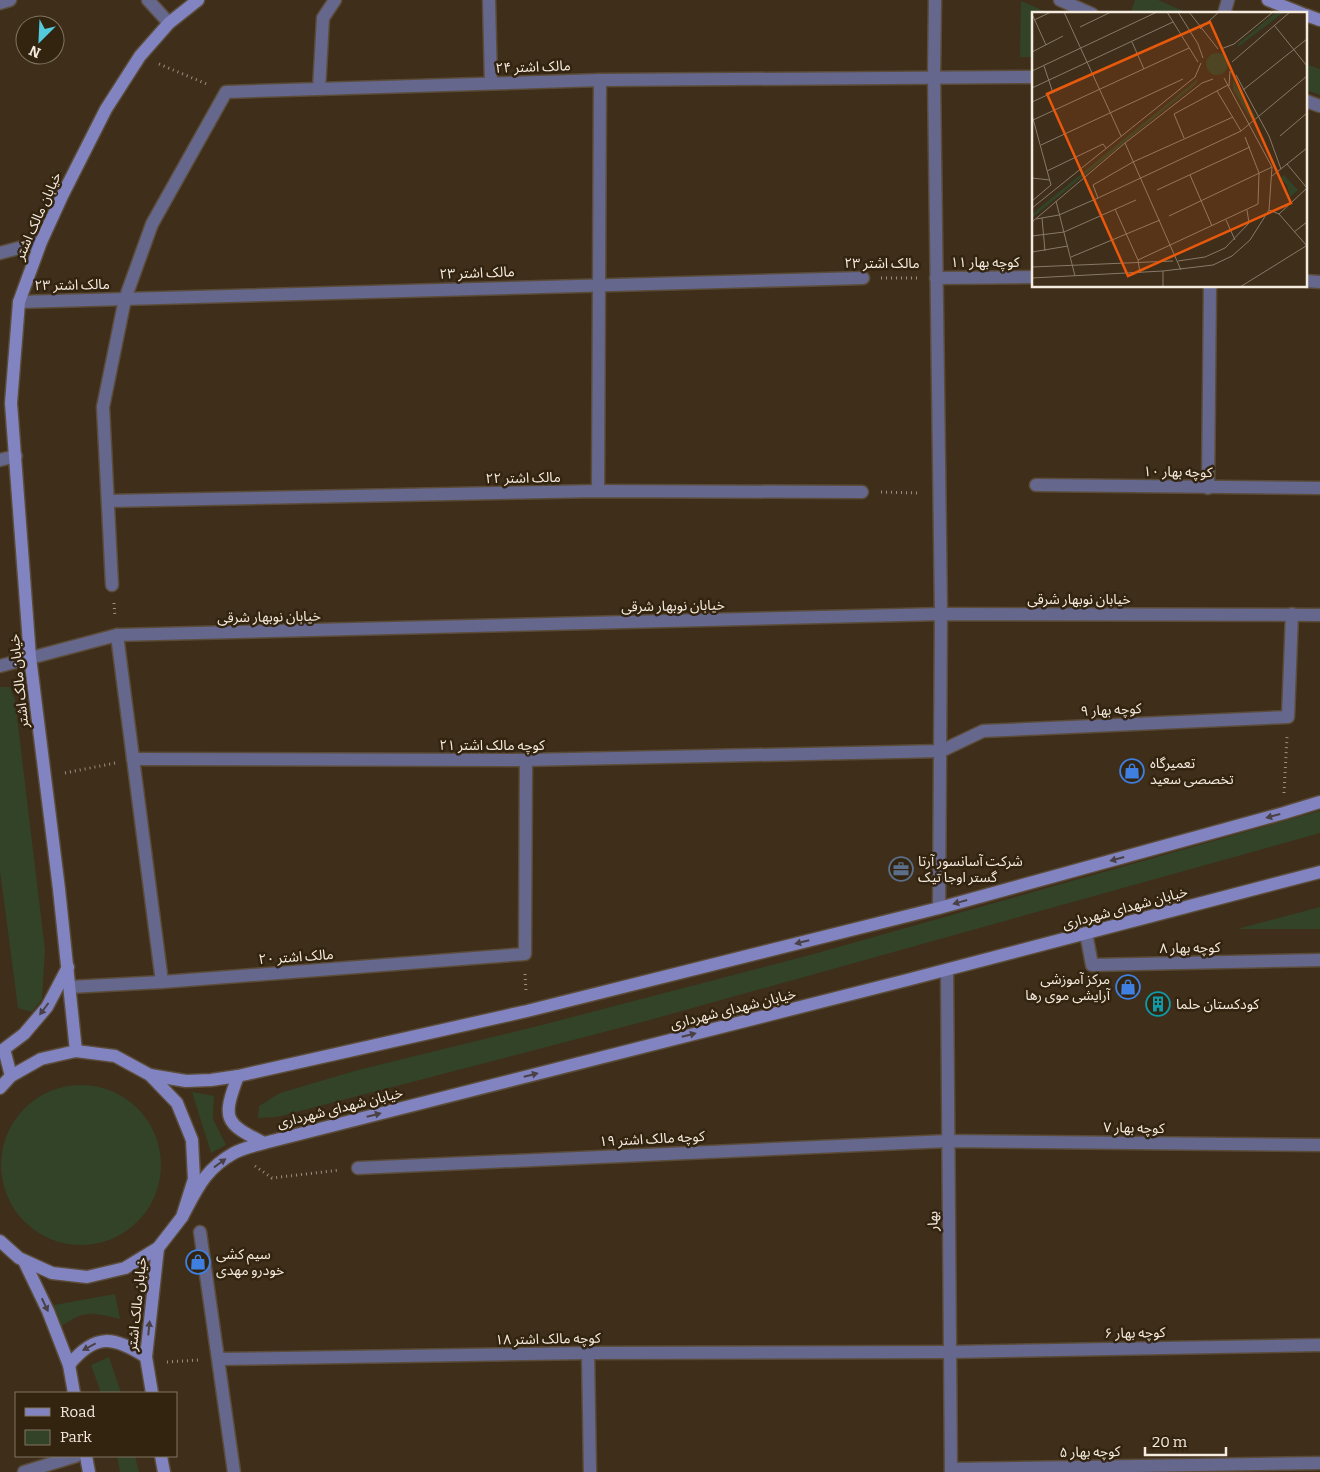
<svg xmlns="http://www.w3.org/2000/svg" width="1320" height="1472" font-family="Bitter,'Noto Sans Arabic',serif">
	<style>
		.green { fill: #334327 }
		.lines { fill: none; stroke-linecap: round; stroke-linejoin: round }
		.street-casing { stroke: #5b4c39; stroke-width: 15 }
		.secondary-casing { stroke: #5b4c39; stroke-width: 15 }
		.path { stroke: #9c8f7f; stroke-width: 3; stroke-dasharray: 1 4; stroke-linecap: butt }
		.street { stroke: #65678d; stroke-width: 12 }
		.secondary { stroke: #8184c0; stroke-width: 12 }
		.oneway { fill: #4a4145 }
		.labels { text-anchor: middle; dominant-baseline: central; stroke-width: 5; stroke-linejoin: round; paint-order: stroke }
		.street-label { font-size: 14px; fill: #f5ebde; stroke: #332410 }
		.poi-label { font-size: 14px; fill: #f5ebde; stroke: #332410; text-anchor: start }
		.inset-road { fill: none; stroke: #877a68; stroke-width: 1 }
		.view { fill: #e8590c; fill-opacity: 0.15; stroke: #e8590c; stroke-width: 2.5 }
		.inset-edge { fill: none; stroke: #f5ebde; stroke-width: 2.5 }
	</style>
	<rect width="100%" height="100%" fill="#3e2e1a"/>
	<g class="green">
		<path d="M1135,0H1158L1190,14H1130Z"/>
		<path d="M1021,1L1051,14H1034V57H1020Z"/>
		<path d="M1306,64L1320,69V95L1306,90Z"/>
		<path d="M0,687H10L15,700L45,950L42,999L32,1012L18,1008L0,871Z"/>
		<path d="M1320,811V833L646,1021L277,1117L258,1118L259,1106L280,1093L358,1070L538,1026L810,955Z"/>
		<path d="M1320,907V929H1237Z"/>
		<circle cx="81" cy="1165" r="80"/>
		<path d="M192,1092L214,1096L213,1119L226,1145L211,1153Z"/>
		<path d="M115,1294L120,1319C93,1313 85,1309 62,1326L54,1305Z"/>
		<path d="M109,1357L121,1393H101L91,1365Z"/>
		<path d="M117,1456H135L139,1472H120Z"/>
	</g>
	<g class="lines">
		<g class="street-casing">
			<g id="street">
				<path d="M148,0L169,23"/>
				<path d="M489,0L491,83"/>
				<path d="M935,0L934,77L941,614L939,908"/>
				<path d="M1060,0L1092,14"/>
				<path d="M0,3L10,0"/>
				<path d="M1224,14L1228,0"/>
				<path d="M319,89L323,18L335,0"/>
				<path d="M1306,101L1320,106"/>
				<path d="M0,253L41,242"/>
				<path d="M936,278L1034,277"/>
				<path d="M1306,281L1320,282"/>
				<path d="M19,302L863,278"/>
				<path d="M0,460L16,456"/>
				<path d="M1036,485L1320,488"/>
				<path d="M1208,488L1210,286"/>
				<path d="M598,491L600,80"/>
				<path d="M108,501L598,491L862,492"/>
				<path d="M112,585L103,407L125,299L152,224L226,92L600,80L1034,77"/>
				<path d="M117,635L162,982"/>
				<path d="M0,666L117,635L941,614L1320,615"/>
				<path d="M133,759L526,760L941,751L983,731L1288,717L1292,614"/>
				<path d="M1086,933L1092,965L1320,960"/>
				<path d="M947,970L951,1472"/>
				<path d="M70,987L162,982L525,954L526,760"/>
				<path d="M358,1168L948,1141L1320,1145"/>
				<path d="M200,1232L234,1472"/>
				<path d="M588,1353L590,1472"/>
				<path d="M219,1359L588,1353L950,1352L1320,1345"/>
				<path d="M951,1469L1320,1463"/>
				<path d="M24,1472L76,1456"/>
			</g>
		</g>
		<g class="secondary-casing">
			<g id="secondary">
				<path d="M1268,0L1303,14"/>
				<path d="M1306,15L1320,20"/>
				<path d="M76,1051L59,889L30,657L11,403L19,302L41,242L63,194L106,109L140,56L169,23L198,0"/>
				<path d="M150,1075L186,1081L211,1080L238,1076L527,1011L939,908L1284,813L1320,802"/>
				<path d="M11,1076L4,1049L24,1034L47,1007L68,967"/>
				<path d="M238,1076C222,1119 224,1123 264,1143"/>
				<path d="M0,1088L11,1076L41,1059L76,1051L115,1056L150,1075L177,1103L192,1140L194,1179L182,1217L158,1248L125,1268L87,1277L52,1273L19,1258L0,1241"/>
				<path d="M182,1217C197,1189 205,1169 234,1153C243,1148 254,1146 264,1143L907,980L1320,872"/>
				<path d="M24,1261L48,1311L69,1365L74,1393"/>
				<path d="M69,1365C95,1333 113,1336 146,1357"/>
				<path d="M152,1393L146,1357L158,1248"/>
				<path d="M86,1456L89,1472"/>
				<path d="M161,1456L164,1472"/>
			</g>
		</g>
		<g class="path">
			<path d="M159,64L209,85"/>
			<path d="M881,278H917"/>
			<path d="M881,492L919,493"/>
			<path d="M114,603L115,617"/>
			<path d="M65,773L115,763"/>
			<path d="M1284,793L1287,737"/>
			<path d="M525,974L526,991"/>
			<path d="M255,1166L272,1178L340,1170"/>
			<path d="M167,1362L198,1360"/>
		</g>
		<use href="#street" class="street"/>
		<use href="#secondary" class="secondary"/>
	</g>
	<defs><path id="oneway-solid" d="M-6-.8H1V-3.2L6.5 0L1 3.2V.8H-6Z" transform="scale(1.25)"/></defs>
	<g class="oneway">
		<use href="#oneway-solid" transform="translate(1273 816) rotate(165)"/>
		<use href="#oneway-solid" transform="translate(1117 859) rotate(165)"/>
		<use href="#oneway-solid" transform="translate(960 902) rotate(164)"/>
		<use href="#oneway-solid" transform="translate(802 942) rotate(166)"/>
		<use href="#oneway-solid" transform="translate(44 1009) rotate(127)"/>
		<use href="#oneway-solid" transform="translate(689 1035) rotate(-14)"/>
		<use href="#oneway-solid" transform="translate(531 1075) rotate(-14)"/>
		<use href="#oneway-solid" transform="translate(374 1115) rotate(-14)"/>
		<use href="#oneway-solid" transform="translate(220 1163) rotate(-36)"/>
		<use href="#oneway-solid" transform="translate(45 1305) rotate(65)"/>
		<use href="#oneway-solid" transform="translate(149 1328) rotate(-84)"/>
		<use href="#oneway-solid" transform="translate(89 1347) rotate(152)"/>
	</g>
	<defs>
		<g id="shop-ring" transform="scale(1.25)"><circle r="9.5" fill="#332410" stroke="#3f7fe0" stroke-width="1.5"/><path d="M-5-2.5h2.3a2.7 3.5 0 0 1 5.4 0H5L5.5 6h-11ZM-1.5-2.5h3a1.5 2.3 0 0 0-3 0Z" fill="#3f7fe0"/></g>
		<g id="office-ring" transform="scale(1.25)"><circle r="9.5" fill="#332410" stroke="#5c6f8a" stroke-width="1.5"/><path d="M-6-3h4V-5.5h4V-3h4V5H-6ZM-1-4.5V-3h2v-1.5ZM-6 0V1H6V0Z" fill="#5c6f8a"/></g>
		<g id="building-ring" transform="scale(1.25)"><circle r="9.5" fill="#332410" stroke="#0f9aa8" stroke-width="1.5"/><path d="M-4-6H4V6H1V3H-1V6H-4ZM-2.5-4.3h1.7v1.8h-1.7ZM.8-4.3h1.7v1.8H.8ZM-2.5-1h1.7V.8h-1.7ZM.8-1h1.7V.8H.8Z" fill="#0f9aa8"/></g>
	</defs>
	<g fill-rule="evenodd">
		<use href="#shop-ring" x="1132" y="771"/>
		<use href="#office-ring" x="901" y="869"/>
		<use href="#shop-ring" x="1128" y="987"/>
		<use href="#building-ring" x="1158" y="1004"/>
		<use href="#shop-ring" x="198" y="1262"/>
	</g>
	<g class="labels">
		<g class="street-label">
			<text transform="translate(533 67) rotate(-2)">مالک اشتر ۲۴</text>
			<text transform="translate(38 216) rotate(-66)">خیابان مالک اشتر</text>
			<text x="985" y="262">کوچه بهار ۱۱</text>
			<text x="882" y="263">مالک اشتر ۲۳</text>
			<text transform="translate(477 273) rotate(-2)">مالک اشتر ۲۳</text>
			<text transform="translate(72 285) rotate(-1)">مالک اشتر ۲۳</text>
			<text transform="translate(1178 472) rotate(1)">کوچه بهار ۱۰</text>
			<text transform="translate(523 478) rotate(-1)">مالک اشتر ۲۲</text>
			<text x="1079" y="599">خیابان نوبهار شرقی</text>
			<text transform="translate(673 606) rotate(-1)">خیابان نوبهار شرقی</text>
			<text transform="translate(269 617) rotate(-1)">خیابان نوبهار شرقی</text>
			<text transform="translate(19 681) rotate(-96)">خیابان مالک اشتر</text>
			<text transform="translate(1111 710) rotate(-3)">کوچه بهار ۹</text>
			<text x="492" y="745">کوچه مالک اشتر ۲۱</text>
			<text transform="translate(1125 908) rotate(-15)">خیابان شهدای شهرداری</text>
			<text transform="translate(1190 948) rotate(-1)">کوچه بهار ۸</text>
			<text transform="translate(296 957) rotate(-4)">مالک اشتر ۲۰</text>
			<text transform="translate(733 1009) rotate(-14)">خیابان شهدای شهرداری</text>
			<text transform="translate(340 1108) rotate(-14)">خیابان شهدای شهرداری</text>
			<text transform="translate(1134 1128) rotate(1)">کوچه بهار ۷</text>
			<text transform="translate(652 1139) rotate(-3)">کوچه مالک اشتر ۱۹</text>
			<text transform="translate(933 1221) rotate(-91)">بهار</text>
			<text transform="translate(137 1304) rotate(-84)">خیابان مالک اشتر</text>
			<text transform="translate(1135 1333) rotate(-1)">کوچه بهار ۶</text>
			<text transform="translate(548 1339) rotate(-1)">کوچه مالک اشتر ۱۸</text>
			<text transform="translate(1090 1452) rotate(-1)">کوچه بهار ۵</text>
		</g>
		<g class="poi-label">
			<text x="1150" y="763">تعمیرگاه<tspan x="1150" dy="16">تخصصی سعید</tspan></text>
			<text x="918" y="861">شرکت آسانسور آرتا<tspan x="918" dy="16">گستر اوجا تیک</tspan></text>
			<text x="1110" y="979" text-anchor="end">مرکز آموزشی<tspan x="1110" dy="16">آرایشی موی رها</tspan></text>
			<text x="1176" y="1004">کودکستان حلما</text>
			<text x="216" y="1254">سیم کشی<tspan x="216" dy="16">خودرو مهدی</tspan></text>
		</g>
	</g>
	<g transform="translate(1032 12)">
		<rect width="275" height="275" fill="#3e2e1a"/>
		<path d="M244,0H252L206,35V32ZM174 52a11 11 0 1 1 22 0a11 11 0 1 1-22 0ZM166,67L164,72L0,206V202ZM201,68L223,103V106H218L201,77ZM252,163L266,178L258,185L255,173L248,166Z" fill="#334327"/>
		<path class="inset-road" d="M32,0L89,124M135,0L166,50M146,0L166,32L171,46M157,0L186,37M0,2L14,33M2,8L19,0M242,13L275,54M48,15L79,0M168,17L187,0M100,30L112,57M189,37L202,32L241,0M0,40L31,24M200,50L258,0M12,54L21,81M0,59L125,0M204,63L237,124L249,157M197,74L198,59M0,76L141,10M211,78L275,27M185,79L209,119M0,90L61,62M0,103L19,173L0,189M1,108L157,36M248,124L275,101M152,126L142,102L196,73M93,131L149,258M9,133L151,67M15,159L71,132L74,136M158,163L180,214M240,164L275,136M0,166L18,168M125,178L218,135M66,186L61,173L101,150L201,105M24,189L43,264M0,196L163,65L169,51M83,197L106,248L108,261M237,198L247,202L275,176L255,152M247,202L275,234M137,204L240,155M10,206L13,239M4,207L27,203L66,186L209,119L275,64M194,208L203,228M0,210L93,131L170,71L181,67M262,220L275,210M0,224L32,220L104,188M0,240L36,234M39,245L128,208M106,248L226,192L227,161L213,125M146,249L173,245L193,236L217,211L215,198M0,255L141,249M131,259V275M0,266L131,259L181,253L200,244L218,228L237,198L240,155L192,66M208,275L274,234"/>
		<path class="view" d="M178,10L259,191L96,264L15,82Z"/>
		<rect width="275" height="275" class="inset-edge"/>
	</g>
	<rect x="15" y="1392" width="162" height="65" fill="#332410" stroke="#817462"/>
	<rect x="25" y="1408" width="25" height="8" fill="#8184c0" stroke="#817462"/>
	<text x="60" y="1417" font-size="15" fill="#f5ebde">Road</text>
	<rect x="25" y="1430" width="25" height="15" fill="#334327" stroke="#817462"/>
	<text x="60" y="1442" font-size="15" fill="#f5ebde">Park</text>
	<g transform="translate(40 40) rotate(204)"><circle r="24" fill="#332410" stroke="#817462"/>
	<path d="M0-4L9 19L0 12L-9 19Z" fill="#53cbdc"/>
	<text y="-8" font-size="14" font-weight="bold" text-anchor="middle" fill="#f5ebde">N</text>
	</g>
	<path d="M1145 1447v8h81v-8" fill="none" stroke="#f5ebde" stroke-width="2.5"/>
	<text x="1152" y="1447" font-size="15" fill="#f5ebde" stroke="#332410" stroke-width="4" paint-order="stroke">20 m</text>
</svg>
